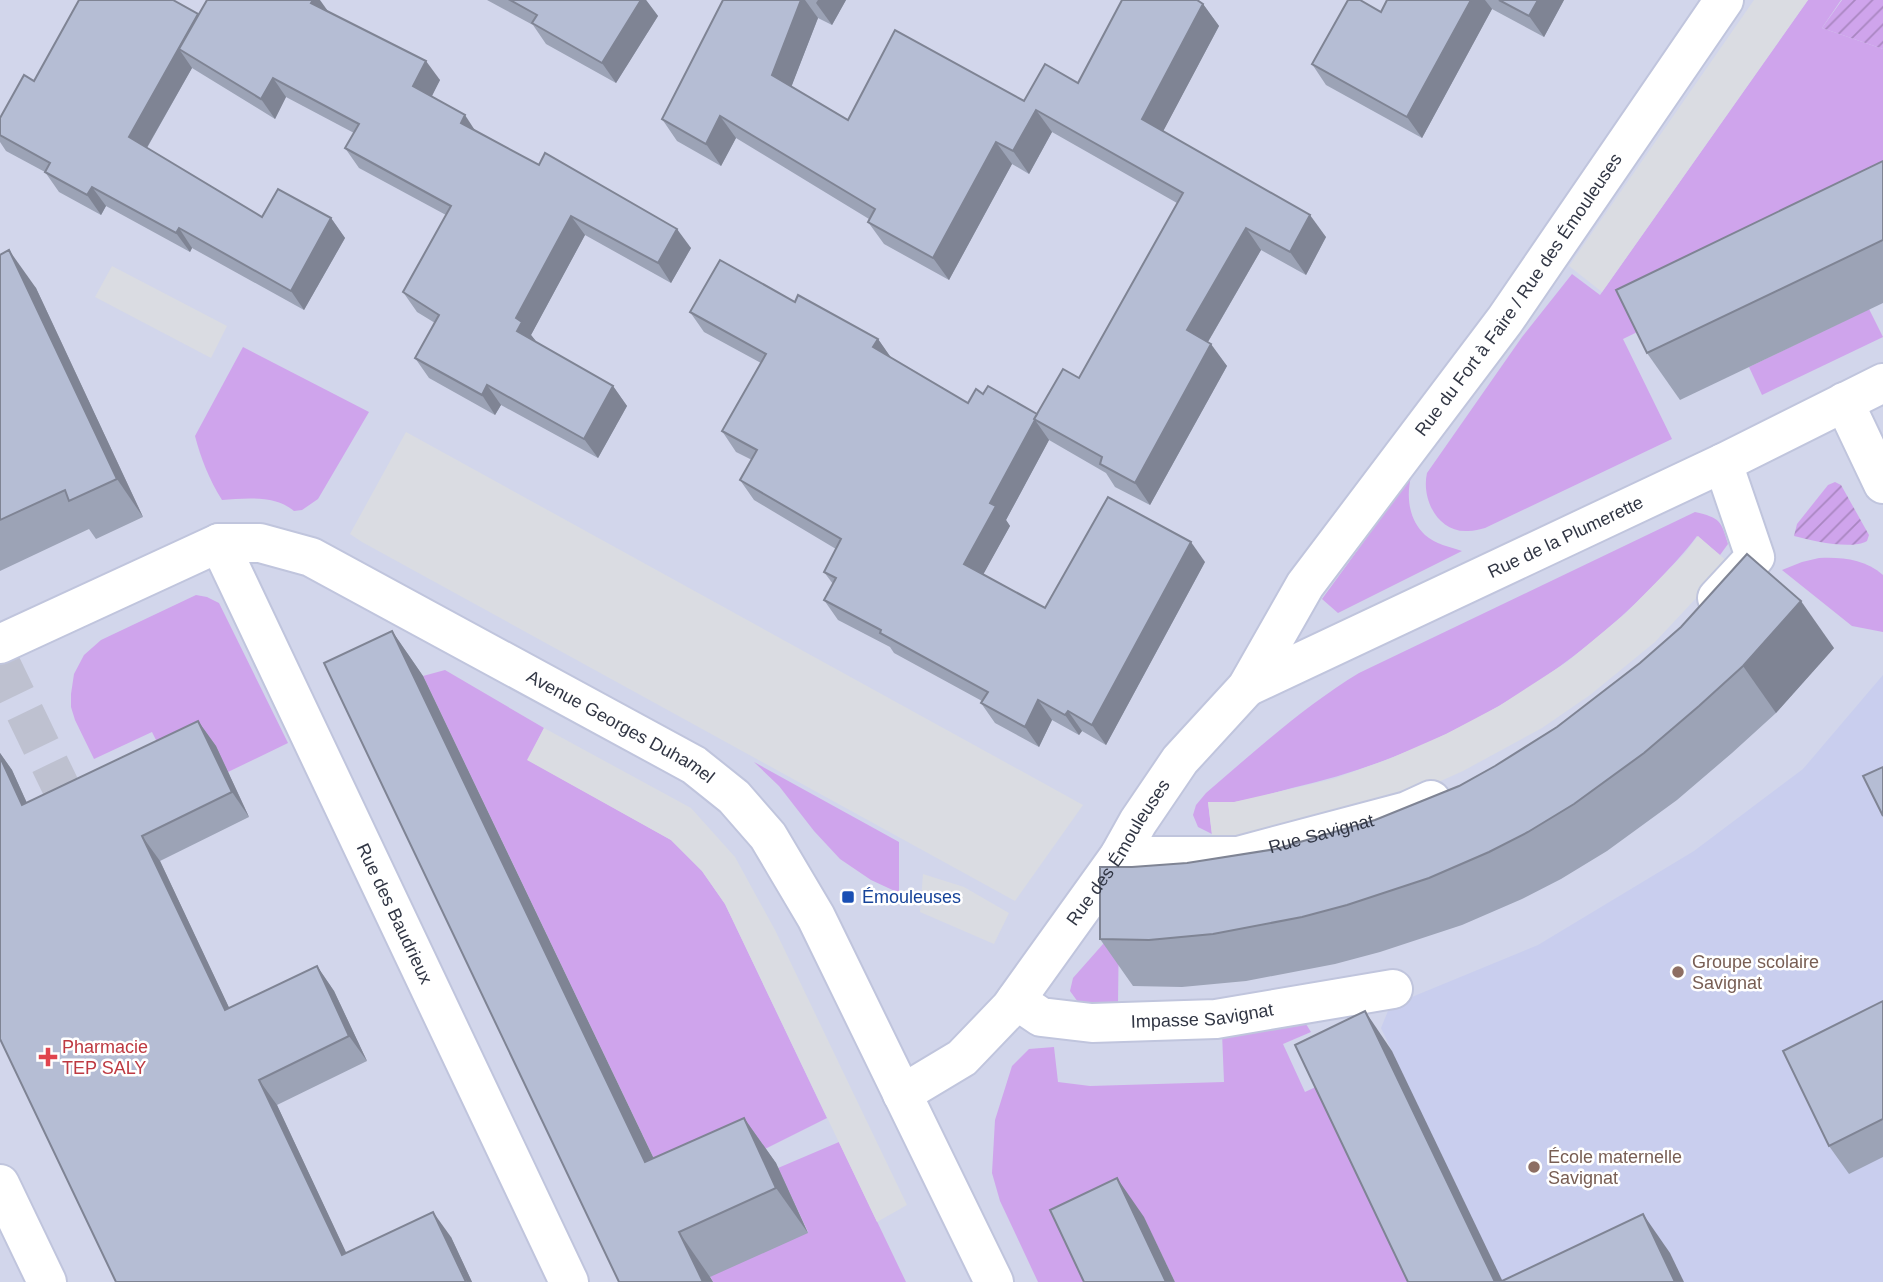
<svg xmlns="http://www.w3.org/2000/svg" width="1883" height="1282" font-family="Helvetica,sans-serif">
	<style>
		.residential { fill: #d2d6eb }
		.education { fill: #c9ceee }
		.grass { fill: #cfa4ec }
		.garden { fill: url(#garden-furrows) }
		.parking { fill: #dadce2 }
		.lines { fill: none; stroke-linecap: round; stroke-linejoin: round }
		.street-tunnel { stroke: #bec1d0; stroke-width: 38; stroke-dasharray: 38 19; stroke-linecap: butt }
		.street-casing { stroke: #c0c5dd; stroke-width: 42 }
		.street { stroke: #fff; stroke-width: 38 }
		.wall { fill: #9ca3b6 }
		.shaded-wall { fill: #7f8494 }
		.building { fill: #b5bdd4; stroke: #7f8494; stroke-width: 2 }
		.transit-dot { fill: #1a4fb4; stroke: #fff; stroke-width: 2.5 }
		.education-dot { fill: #8d6e63; stroke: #fff; stroke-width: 2.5 }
		.health-dot { fill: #e0444e; stroke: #fff; stroke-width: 2.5 }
		.labels { text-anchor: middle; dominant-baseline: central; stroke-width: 5; stroke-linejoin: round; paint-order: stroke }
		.street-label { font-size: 18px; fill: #313644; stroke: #fff }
		.transit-label { font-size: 18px; fill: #164399; stroke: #fff; text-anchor: start }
		.education-label { font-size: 18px; fill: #785e54; stroke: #fff; text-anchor: start }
		.health-label { font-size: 18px; fill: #be3a42; stroke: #fff; text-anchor: start }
	</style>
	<defs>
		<pattern id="garden-furrows" width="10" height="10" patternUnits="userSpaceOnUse" patternTransform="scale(1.75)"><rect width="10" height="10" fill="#cfa4ec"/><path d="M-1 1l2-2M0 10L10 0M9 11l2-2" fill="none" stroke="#a986c1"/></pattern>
	</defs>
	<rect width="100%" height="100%" fill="#e1e4f3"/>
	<rect class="residential" x="0" y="0" width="1883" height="1282"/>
	<path class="education" d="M1883,675V1282H1384L1305,1093L1392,1051L1381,1028L1390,1006L1538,945L1694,851L1803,769Z"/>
	<g class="grass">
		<path d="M1808,0H1841L1822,28L1883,49V212L1623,339L1672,439L1485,528C1480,529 1474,531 1468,531C1438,533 1421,499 1427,473L1522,337L1572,274L1600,295Z"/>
		<path d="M1869,309L1883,337L1762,395L1749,367Z"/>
		<path d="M243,347L369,412L318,499L302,510L294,511C276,495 245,498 222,500C209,479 201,459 195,436Z"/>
		<path d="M1411,477C1406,497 1409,520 1425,535C1435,544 1450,547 1462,551L1338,613L1322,599Z"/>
		<path d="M1695,512C1720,518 1721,520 1728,544L1720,555L1697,536C1683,555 1667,571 1651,588C1554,687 1426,758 1292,788C1273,793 1254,799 1235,802C1226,803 1217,802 1208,802L1212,834L1198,827L1193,815L1196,805L1206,793C1255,751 1303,707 1359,673Z"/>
		<path d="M1819,558C1842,557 1865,559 1883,575V632L1852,626L1782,570L1802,562Z"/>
		<path d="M196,595L207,597L219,603L288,743L228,772L163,754L152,732L94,759L75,720L71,707V694L74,674L84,655L101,640Z"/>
		<path d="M445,670L544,728L528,760L671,840L702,871L725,904L827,1118L731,1166L765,1251L808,1232L778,1168L839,1142L906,1282H713L423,676Z"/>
		<path d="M754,762L899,842V893L871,880L840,859L814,831L779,786Z"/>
		<path d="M1119,926L1118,1003L1089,1004L1078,1002L1070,991L1073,978Z"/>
		<path d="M1306,1024L1311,1032L1283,1044L1305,1092L1322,1084L1417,1282H1175L1144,1218L1093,1282H1038L1000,1201L992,1173L995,1120L1012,1066L1029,1049L1054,1047L1058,1082L1090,1086L1224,1082L1222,1033Z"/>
	</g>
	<g class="garden">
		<path d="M1842,0H1883V49L1822,28Z"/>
		<path d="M1835,482L1841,485L1869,535L1867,541C1852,550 1812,541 1794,536L1797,524L1828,485Z"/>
	</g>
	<g class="parking">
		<path d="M1754,0H1808L1602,292L1569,266Z"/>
		<path d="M112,266L227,326L211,358L95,297Z"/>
		<path d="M406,432L1083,805L1015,901L362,542L350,534Z"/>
		<path d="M1698,536L1729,563L1655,642L1590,695L1542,728L1463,771L1405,797L1213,844L1208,802H1234L1333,779L1389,759L1446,734L1499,706L1567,662L1626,613L1685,553Z"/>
		<path d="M544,728L691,808L735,857L775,930L907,1205L877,1222L725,904L702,871L671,840L527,760Z"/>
		<path d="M923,874L964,887L1009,913L994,944L920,912Z"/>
	</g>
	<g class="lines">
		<path class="street-tunnel" d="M0,661L83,833"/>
		<g class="street-casing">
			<g id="street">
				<path d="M1844,402L1883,484"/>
				<path id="s1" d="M219,543L569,1282"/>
				<path d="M1717,598L1755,557L1723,463"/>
				<path id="s2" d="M0,644L219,543H260L311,557L694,765L734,797L768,836L816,917L994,1282"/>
				<path id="s3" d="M1247,687L1723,463L1883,383"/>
				<path id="s4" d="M1119,856H1238L1407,811L1431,800"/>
				<path id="s5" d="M1016,1000L1041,1017L1092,1023L1216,1019L1393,989"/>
				<path id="s6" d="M902,1094L962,1058L1010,1008L1119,856L1138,822L1180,760L1247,687L1305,585L1505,320L1724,0"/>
				<path d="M0,1184L47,1282"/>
			</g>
		</g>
		<use href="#street" class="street"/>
	</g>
	<g class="wall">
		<path d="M487,0H646L658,16L616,83L546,44L533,25Z"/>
		<path d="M723,0H846L832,25L818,18L791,87L848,120L1024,101L1078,83L1203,4L1219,26L1163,131L1326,237L1306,275L1261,250L1208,342L1227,366L1150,505L1115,487L1106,473L1049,440L1006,520L1010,526L983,574L1045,608L1205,562L1106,745L1082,731L1079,735L1052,720L1039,747L995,723L981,703L982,701L894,653L890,647L838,620L824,600L833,584L824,572L836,549L754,500L740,480L752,460L736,452L722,431L761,363L704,332L690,312L795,302L878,339L891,358L968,403L983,394L1037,414L1079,378L1177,203L1052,132L1029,174L1012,164L949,280L884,244L868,222L869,219L736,138L721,166L677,141L662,119Z"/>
		<path d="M1387,0H1564L1544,37L1492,9L1422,138L1326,85L1312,64L1381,12Z"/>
		<path d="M329,12L440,80L431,97L476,131L691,248L671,283L585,235L531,335L536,342L613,386L627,406L598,458L501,405L495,415L429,378L415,358L435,323L417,312L403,292L446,215L359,168L345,148L354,133L286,97L275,119L192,68L147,148L262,217L331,218L345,238L304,310L192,248L190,252L106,206L101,215L59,192L45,172L6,151L0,142V118L34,81L199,14Z"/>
		<path d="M1883,161V303L1680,400L1647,353Z"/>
		<path d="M0,255L36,288L143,517L96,539L89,529L0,571Z"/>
		<path d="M392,631L423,676L653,1158L744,1118L776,1163L808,1233L710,1277L713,1282H619Z"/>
		<path d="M1834,648L1776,713L1732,753L1677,800L1607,851L1561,879L1522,899L1462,925L1380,952L1335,964L1246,981L1182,987L1133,986L1100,939L1132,867L1187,863L1276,849L1375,820L1459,786L1495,766L1557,727L1640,663Z"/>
		<path d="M198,721L216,746L249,817L160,861L229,1008L317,966L334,991L367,1061L277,1105L346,1253L451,1237L472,1282H116L0,1039V753L12,770L27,803Z"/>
		<path d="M1883,1001V1157L1849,1174L1829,1146Z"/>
	</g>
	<g class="shaded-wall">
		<path d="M313,0H320L330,14L311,3Z"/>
		<path d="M641,0H646L658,16L616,83L602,63Z"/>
		<path d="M801,0H805L818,18L787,98L772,75Z"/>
		<path d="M818,0H846L832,25L816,3Z"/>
		<path d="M1471,0H1485L1492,9L1422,138L1407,117Z"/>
		<path d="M1538,0H1564L1544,37L1529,16Z"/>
		<path d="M1203,4L1219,26L1158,141L1142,119Z"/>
		<path d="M198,14L179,49L192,68L142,156L129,137Z"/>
		<path d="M426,61L440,80L427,106L413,86Z"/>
		<path d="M273,78L286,97L275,119L261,99Z"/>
		<path d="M1036,110L1052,132L1029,174L1013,151Z"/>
		<path d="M465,115L478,135L461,123Z"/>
		<path d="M720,116L736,138L721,166L706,144Z"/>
		<path d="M996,142L1012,164L949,280L933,258Z"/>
		<path d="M92,187L106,206L101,215L87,195Z"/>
		<path d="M1310,215L1326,237L1306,275L1290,252Z"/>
		<path d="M571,216L585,235L531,335L536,341L517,331L516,318Z"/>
		<path d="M331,218L345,238L304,310L291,291Z"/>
		<path d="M179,228L192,248L190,252L176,233Z"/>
		<path d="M1246,228L1261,250L1202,352L1187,330Z"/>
		<path d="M677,229L691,248L671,283L658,263Z"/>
		<path d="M9,250L36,288L143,517L117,479Z"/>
		<path d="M878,339L892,359L873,347Z"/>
		<path d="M1211,344L1227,366L1150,505L1135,483Z"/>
		<path d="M487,385L501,405L495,415L482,395Z"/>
		<path d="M613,386L627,406L598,458L584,439Z"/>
		<path d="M1035,420L1049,440L1006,520L1010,526L978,584L964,564L990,503Z"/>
		<path d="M1191,542L1205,562L1106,745L1092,725Z"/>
		<path d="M1801,601L1834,648L1776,713L1743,666Z"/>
		<path d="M392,631L423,676L677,1207L645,1162Z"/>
		<path d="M1038,700L1052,720L1039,747L1025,727Z"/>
		<path d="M1068,711L1082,731L1079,735L1065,715Z"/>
		<path d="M198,721L216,746L249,817L232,792Z"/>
		<path d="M0,753L12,770L39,830L22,805L0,757Z"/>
		<path d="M142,836L160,861L242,1035L225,1010Z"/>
		<path d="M317,966L334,991L367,1061L349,1036Z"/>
		<path d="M1365,1011L1392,1051L1503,1282H1495Z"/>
		<path d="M259,1080L277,1105L359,1280L342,1255Z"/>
		<path d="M744,1118L776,1163L808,1233L776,1188Z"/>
		<path d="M1117,1178L1144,1217L1175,1282H1166Z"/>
		<path d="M433,1212L451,1237L472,1282H467Z"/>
		<path d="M1643,1214L1670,1253L1684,1282H1675Z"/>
		<path d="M679,1232L710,1277L713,1282H703Z"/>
	</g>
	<g class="building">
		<path d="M79,0H173L198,14L129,137L262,217L278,189L331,218L291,291L179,228L176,233L92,187L87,195L45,172L50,163L0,135V118L24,75L34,81Z"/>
		<path d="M207,0H313L311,3L426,61L413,86L465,115L461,123L539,165L545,153L677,229L658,263L571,216L516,318L522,322L517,331L613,386L584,439L487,385L482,395L415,358L439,315L403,292L451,206L345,148L359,124L273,78L261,99L179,49Z"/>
		<path d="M510,0H641L602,63L532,23L537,15Z"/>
		<path d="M723,0H801L772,75L848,120L895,30L1024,101L1045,64L1078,83L1122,0H1197L1203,4L1142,119L1310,215L1290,252L1246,228L1187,330L1211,344L1135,483L1100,464L1102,457L1034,419L1063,369L1079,378L1183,193L1036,110L1013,151L996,142L933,258L868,222L875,209L720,116L706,144L662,119Z"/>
		<path d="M1348,0H1360L1381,12L1387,0H1471L1407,117L1312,64Z"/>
		<path d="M1499,0H1538L1529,16Z"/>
		<path d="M1883,161V240L1647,353L1616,290Z"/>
		<path d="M9,250L117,479L69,501L65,490L0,520V255Z"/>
		<path d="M720,260L795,302L798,295L878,339L873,347L968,403L976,389L983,394L988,386L1037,414L1034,419L1035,420L990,503L996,506L964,564L1045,608L1108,497L1191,542L1092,725L1068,711L1065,715L1038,700L1025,727L981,703L988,692L880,633L881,630L824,600L836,578L824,572L841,539L740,480L757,450L722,431L766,354L690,312Z"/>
		<path d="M1747,554L1801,601L1743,666L1699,706L1644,753L1574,804L1528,832L1489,852L1429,878L1347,905L1302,917L1213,934L1149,940L1100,939V867H1132L1187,863L1276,849L1375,820L1459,786L1495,766L1557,727L1640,663L1681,627Z"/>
		<path d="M392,631L645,1162L744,1118L776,1188L679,1232L703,1282H619L324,663Z"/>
		<path d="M198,721L232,792L142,836L225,1010L317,966L349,1036L259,1080L342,1255L433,1212L466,1282H116L0,1039V757L22,805Z"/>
		<path d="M1883,767V816L1863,776Z"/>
		<path d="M1883,1001V1119L1829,1146L1783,1051Z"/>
		<path d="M1365,1011L1495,1282H1408L1295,1045Z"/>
		<path d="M1117,1178L1166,1282H1084L1050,1210Z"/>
		<path d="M1643,1214L1675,1282H1500Z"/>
	</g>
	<rect class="transit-dot" x="841" y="890" width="14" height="14" rx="3.5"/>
	<g class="education-dot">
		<circle cx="1678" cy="972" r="7"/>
		<circle cx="1534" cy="1167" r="7"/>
	</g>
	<path class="health-dot" d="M44.5 1046.5h7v7h7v7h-7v7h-7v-7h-7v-7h7z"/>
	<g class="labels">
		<g class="street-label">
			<text stroke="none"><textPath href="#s6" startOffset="1017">Rue du Fort à Faire / Rue des Émouleuses</textPath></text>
			<text stroke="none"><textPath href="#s3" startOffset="352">Rue de la Plumerette</textPath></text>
			<text stroke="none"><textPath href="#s2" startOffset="688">Avenue Georges Duhamel</textPath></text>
			<text stroke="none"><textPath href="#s4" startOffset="205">Rue Savignat</textPath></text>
			<text stroke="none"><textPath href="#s6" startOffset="329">Rue des Émouleuses</textPath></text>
			<text stroke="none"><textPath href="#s1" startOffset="410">Rue des Baudrieux</textPath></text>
			<text stroke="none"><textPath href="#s5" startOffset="192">Impasse Savignat</textPath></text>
		</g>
		<g class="transit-label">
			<text x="862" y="897">Émouleuses</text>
		</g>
		<g class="education-label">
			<text x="1692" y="962">Groupe scolaire<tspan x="1692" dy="21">Savignat</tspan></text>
			<text x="1548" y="1157">École maternelle<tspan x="1548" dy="21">Savignat</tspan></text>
		</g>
		<g class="health-label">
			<text x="62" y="1047">Pharmacie<tspan x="62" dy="21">TEP SALY</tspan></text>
		</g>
	</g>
</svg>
